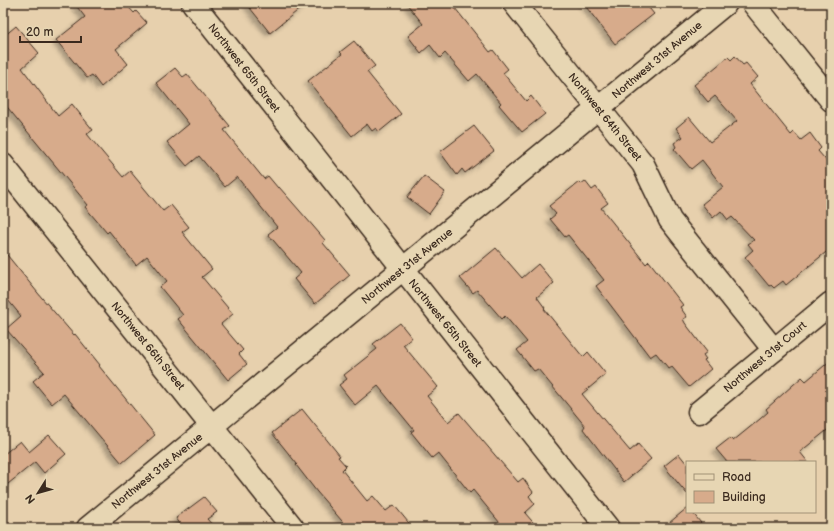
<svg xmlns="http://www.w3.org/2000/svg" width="834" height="531" font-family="'Balsamiq Sans',sans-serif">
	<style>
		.building { fill: #d7ab8b; stroke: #3b2a1e; filter: url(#shadow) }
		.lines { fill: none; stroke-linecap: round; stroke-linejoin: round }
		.minor-casing { stroke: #3b2a1e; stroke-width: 25 }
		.minor { stroke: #e7d6b3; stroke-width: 22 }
		.labels { text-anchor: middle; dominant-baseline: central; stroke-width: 3; stroke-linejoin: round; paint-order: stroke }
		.street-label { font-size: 11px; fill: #3b2a1e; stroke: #e7d6b3 }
	</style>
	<defs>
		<filter id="shadow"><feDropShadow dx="-3.5" dy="3.5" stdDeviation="2" flood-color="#0004"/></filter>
	</defs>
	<rect width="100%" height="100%" fill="#e7d0ad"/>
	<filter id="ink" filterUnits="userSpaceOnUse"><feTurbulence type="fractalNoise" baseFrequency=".025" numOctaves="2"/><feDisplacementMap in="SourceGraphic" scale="8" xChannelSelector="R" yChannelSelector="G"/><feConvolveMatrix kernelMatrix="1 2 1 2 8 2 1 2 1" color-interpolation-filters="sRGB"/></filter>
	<g filter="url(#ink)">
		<g class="building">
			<path d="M74,3H125L134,13L136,11L147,23L116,49L128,64L101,87L92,75L87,78L56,40L85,17Z"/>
			<path d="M246,3H307L270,33Z"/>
			<path d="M406,3H451L490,52L493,50L508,69L503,73L526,101L531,96L545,114L522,132L499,105L501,103L477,74L469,81L445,53L440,58L430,45L421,53L408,36L423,24Z"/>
			<path d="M583,3H645L654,14L615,44Z"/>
			<path d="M16,26L39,53L22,68L58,116L72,104L93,130L87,134L123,177L130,171L163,211L171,205L189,227L182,232L212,269L202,277L233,314L221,324L243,350L239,354L247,364L228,380L178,319L183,315L160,287L167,281L147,256L136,265L109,231L107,233L85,207L88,205L3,102V37Z"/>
			<path d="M354,41L375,66L367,72L401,114L379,132L376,128L372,131L367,124L352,136L308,81L342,54L340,52Z"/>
			<path d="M735,56L743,65L746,63L758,77L750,84L791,135L794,132L801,140L810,133L821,148L818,151L831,166V235L827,238L831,243V248L786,285L783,281L774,288L771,285L769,286L745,257L753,250L748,244L754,240L732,217L728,220L721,211L713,218L702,204L723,187L702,160L691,169L674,149L676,147L674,143L683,137L676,128L689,117L710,142L737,121L715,96L708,102L694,85L728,57L731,60Z"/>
			<path d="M175,68L183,77L187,74L230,126L224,130L264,179L268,176L278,188L279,187L313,226L325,240L323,243L350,275L315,304L294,279L301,273L268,234L277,227L237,177L225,187L199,156L187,166L167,142L189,124L156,83Z"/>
			<path d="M474,126L494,151L465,173L462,169L457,175L440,152Z"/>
			<path d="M424,176L445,192L429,214L407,197Z"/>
			<path d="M585,181L592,190L596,187L608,203L601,208L646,264L649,261L683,305L680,307L687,317L683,319L685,323L707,352L703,355L706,359L704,360L711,369L689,387L672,367L669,369L656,353L650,357L596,286L604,280L568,235L565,237L550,219L556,214L549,206L579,182L581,184Z"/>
			<path d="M496,248L522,278L538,264L554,283L537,297L545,308L544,309L583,357L588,352L606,374L582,394L630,451L638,444L651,459L624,482L583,429L585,426L538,369L534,371L517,350L527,342L505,316L502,319L477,290L473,293L460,278Z"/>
			<path d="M3,250L42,298L74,335L75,334L100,365L99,366L155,435L122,463L64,394L52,404L33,381L44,372L6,329L21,316L3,294Z"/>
			<path d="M400,323L412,338L403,345L438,387L427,396L448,422L459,413L518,482L523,478L533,492L529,496L535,504L525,513L538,528H504L473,490L470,493L438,453L432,458L411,432L414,430L378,386L355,405L339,385L347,379L344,375L377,349L373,344Z"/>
			<path d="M831,360V427L800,452L808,462H727L716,449L730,438L733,441L760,419L768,412L766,409L802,377L806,381Z"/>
			<path d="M302,409L340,456L338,457L346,466L342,470L367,501L373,496L386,511L394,505L413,528H348L317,492L296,465L297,464L272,433Z"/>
			<path d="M49,435L66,454L44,473L35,462L3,488V455L20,441L29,452Z"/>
			<path d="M679,454L687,464V494L664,466Z"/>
			<path d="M204,497L217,512L207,519L215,528H183L176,518Z"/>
			<path d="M687,508V512H692L705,528H663Z"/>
		</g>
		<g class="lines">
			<g class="minor-casing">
				<g id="minor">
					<path d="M193,3L608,528"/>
					<path d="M514,3L643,164L670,220L774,350"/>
					<path d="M753,3L831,100"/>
					<path d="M3,165L293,528"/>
					<path d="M699,412L831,303"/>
					<path d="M88,528L726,3"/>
				</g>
			</g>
			<use href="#minor" class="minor"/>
		</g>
	</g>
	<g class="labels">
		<g class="street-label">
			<text transform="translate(657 60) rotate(-40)">Northwest 31st Avenue</text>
			<text transform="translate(244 68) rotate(52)">Northwest 65th Street</text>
			<text transform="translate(605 117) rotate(51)">Northwest 64th Street</text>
			<text transform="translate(407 266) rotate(-39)">Northwest 31st Avenue</text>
			<text transform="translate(445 323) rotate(51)">Northwest 65th Street</text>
			<text transform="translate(148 346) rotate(51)">Northwest 66th Street</text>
			<text transform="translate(765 357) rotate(-40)">Northwest 31st Court</text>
			<text transform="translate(157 471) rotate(-39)">Northwest 31st Avenue</text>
		</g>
	</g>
	<rect width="834" height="531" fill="none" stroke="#e7d6b3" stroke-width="16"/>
	<rect x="8" y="8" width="818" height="515" fill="none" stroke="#3b2a1e" stroke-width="1.5" filter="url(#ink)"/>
	<rect x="686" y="461" width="130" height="52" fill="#e7d6b3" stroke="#a29177"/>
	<rect x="694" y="474" width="20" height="6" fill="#e7d6b3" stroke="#a29177"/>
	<text x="722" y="481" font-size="12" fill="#3b2a1e">Road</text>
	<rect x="694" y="491" width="20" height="12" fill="#d7ab8b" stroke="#a29177"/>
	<text x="722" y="501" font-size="12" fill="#3b2a1e">Building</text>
	<g transform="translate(38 493) rotate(233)" stroke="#e7d6b3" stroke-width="3" paint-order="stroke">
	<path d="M0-3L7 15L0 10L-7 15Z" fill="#3b2a1e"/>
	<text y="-6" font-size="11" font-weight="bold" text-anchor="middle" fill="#3b2a1e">N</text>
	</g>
	<path d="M20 36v6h61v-6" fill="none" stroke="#3b2a1e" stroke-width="2"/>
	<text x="26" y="36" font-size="12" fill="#3b2a1e" stroke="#e7d6b3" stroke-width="3" paint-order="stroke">20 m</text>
</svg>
